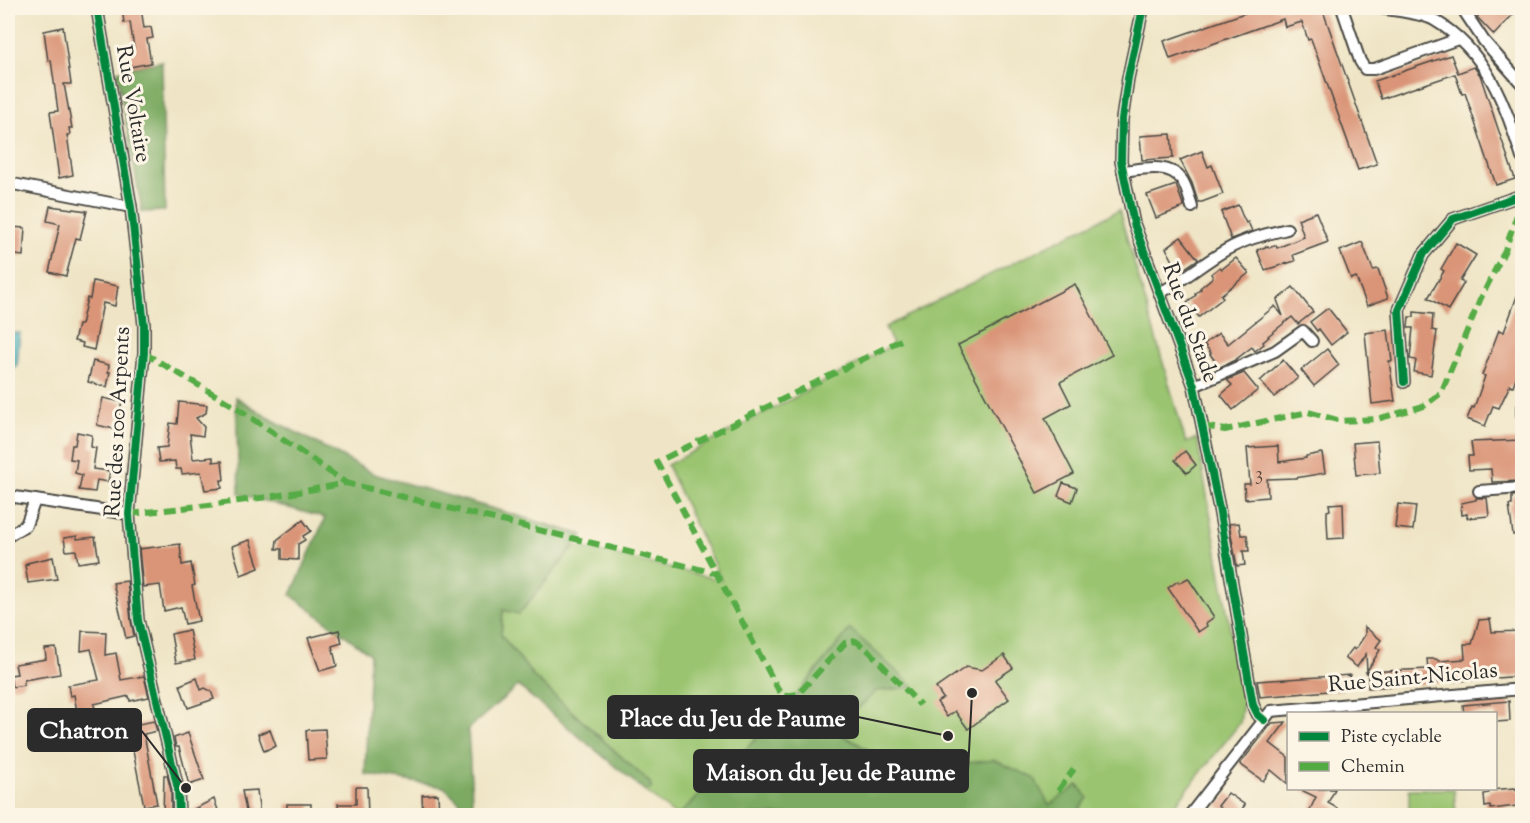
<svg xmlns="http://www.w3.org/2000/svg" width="1530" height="823" font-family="'Sorts Mill Goudy',serif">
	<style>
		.green { fill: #9ac470; stroke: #62784e; stroke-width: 1.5 }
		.forest { fill: #7baa62; stroke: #536a46; stroke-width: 1.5 }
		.water { fill: #3cabb9; stroke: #346b72; stroke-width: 1.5 }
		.building { fill: #da9578 }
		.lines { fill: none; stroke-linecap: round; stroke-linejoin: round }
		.street-casing { stroke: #484742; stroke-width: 14 }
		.street { stroke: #fff; stroke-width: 10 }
		.quiet { stroke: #54ab44; stroke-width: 6; stroke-dasharray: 12 6; stroke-linecap: butt }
		.cycleway-casing { stroke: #fcf5e5; stroke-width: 11 }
		.cycleway { stroke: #00873e; stroke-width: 8 }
		.labels { text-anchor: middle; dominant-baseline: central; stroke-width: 6; stroke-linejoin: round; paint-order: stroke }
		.number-label { font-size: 20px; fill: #57463e }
		.street-label { font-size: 22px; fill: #2b2b2b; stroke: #fcf5e5 }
		.leader { fill: none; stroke: #2b2b2b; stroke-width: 2 }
		.callout-dot { fill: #2b2b2b; stroke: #fcf5e5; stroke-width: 2 }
		.callout { fill: #2b2b2b; stroke: #2b2b2b; stroke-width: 2 }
		.callout-label { font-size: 24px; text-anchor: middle; font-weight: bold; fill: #fff }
	</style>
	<rect width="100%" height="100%" fill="#fcf5e5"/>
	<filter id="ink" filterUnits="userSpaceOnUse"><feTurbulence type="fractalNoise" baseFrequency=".0167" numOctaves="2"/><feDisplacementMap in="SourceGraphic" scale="12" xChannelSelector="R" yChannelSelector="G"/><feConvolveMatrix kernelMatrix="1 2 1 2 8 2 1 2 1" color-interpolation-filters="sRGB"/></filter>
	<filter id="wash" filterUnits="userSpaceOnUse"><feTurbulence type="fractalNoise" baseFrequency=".008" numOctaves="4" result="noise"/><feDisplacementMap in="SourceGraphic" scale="24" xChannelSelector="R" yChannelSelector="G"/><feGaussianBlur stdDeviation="1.35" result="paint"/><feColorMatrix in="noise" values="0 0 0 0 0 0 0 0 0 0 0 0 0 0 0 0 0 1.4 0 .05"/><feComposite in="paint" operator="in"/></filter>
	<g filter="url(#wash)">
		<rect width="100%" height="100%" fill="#efe5c6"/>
		<g class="green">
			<path d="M1119,210L1186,443L1197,438L1243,702L1240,723L1167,815H1075L1087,798L1049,805L994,760L921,769L870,751L835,730L876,691L913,687L850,629L784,711L679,815H675L645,791L651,788L650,783L534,677L501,635L503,610L519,614L575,546L721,580L667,465L893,345L885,327Z"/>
			<path d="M1409,789H1454L1456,815H1409Z"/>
		</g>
		<g class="forest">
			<path d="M162,61L165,211L142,212L117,71Z"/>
			<path d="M236,397L271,419L374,474L583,535L519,614L503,610L501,635L534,677L650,783L651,789L645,791L518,686L468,729L473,815L444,787L365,774L370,654L291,595L325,518L239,494Z"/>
			<path d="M850,629L914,687L876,691L835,731L870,751L921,768L994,760L1034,778L1049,805L1078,785L1088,798L1075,815H679L784,711Z"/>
		</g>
		<path class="water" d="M8,333H20L17,367H8Z"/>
		<g id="blocks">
			<g class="building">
				<path d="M122,8H141L144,28L151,27L153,38L147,39L151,63L130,67L127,49L134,48L130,22L124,23Z"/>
				<path d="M1259,8H1322L1377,164L1358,170L1311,39L1308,40L1302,22L1285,27L1283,19L1170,59L1164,41Z"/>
				<path d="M1486,8H1519L1494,35L1477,17Z"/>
				<path d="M63,27L71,84H64L72,128H69L70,135H67L73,175L59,178L50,112L58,111L51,60L48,61L44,31Z"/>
				<path d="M1451,55L1458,73L1474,67L1480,75L1515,179L1496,185L1465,93L1462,94L1455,74L1381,99L1375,81Z"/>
				<path d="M1171,134L1173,158L1142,160L1140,136Z"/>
				<path d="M1202,151L1208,167L1212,165L1223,194L1202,202H1198L1192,183L1180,160Z"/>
				<path d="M1176,185L1184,207L1156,218L1147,195Z"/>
				<path d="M1238,205L1242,215L1246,223L1248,222L1252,231L1231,239L1221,212Z"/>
				<path d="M50,206L87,211L80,239L76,238L66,276L49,272L60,224L47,221Z"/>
				<path d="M1316,212L1328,242L1293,255L1295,261L1265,270L1257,250L1268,246L1269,248L1276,245L1277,248L1304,237L1298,219Z"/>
				<path d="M10,227L25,228L23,256L8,254Z"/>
				<path d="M1181,237L1198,259L1179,272L1166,248Z"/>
				<path d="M1362,242L1373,270L1378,269L1388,298L1367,306L1356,277L1351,279L1340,251Z"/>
				<path d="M1456,243L1476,255L1460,281L1464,283L1448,310L1428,298L1444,271L1441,269Z"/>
				<path d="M1236,258L1249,273L1221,295L1223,298L1199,317L1187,303L1196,295L1195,294L1201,289L1200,288L1213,277L1211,274L1220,267L1222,269Z"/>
				<path d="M93,281L118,286L115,306L103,303L94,350L82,347L83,343L74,341L78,325H81L87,298L90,299Z"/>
				<path d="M1075,284L1112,355L1060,382L1071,404L1045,418L1074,474L1037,493L958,345Z"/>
				<path d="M1521,285L1522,361L1513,386L1510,385L1499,408L1493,406L1485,426L1467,419L1472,407L1474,408L1485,376L1482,375L1499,330L1504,332Z"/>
				<path d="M1293,287L1313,312L1298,324L1292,317L1268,336L1269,337L1263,342L1264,344L1255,351L1252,347L1235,360L1218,368L1213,362L1215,361L1210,354L1211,353L1204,344L1219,333L1228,344L1275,306L1283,316L1277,300Z"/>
				<path d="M1328,308L1347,332L1331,345L1319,329L1317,331L1310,322Z"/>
				<path d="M1414,312L1433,314L1432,330L1437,331L1431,375L1414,372L1416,360L1410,359L1413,328H1408L1409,317H1414Z"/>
				<path d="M1388,330L1392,361H1389L1395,401L1372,404L1365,333Z"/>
				<path d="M1327,349L1339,365L1314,386L1301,370Z"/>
				<path d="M1283,360L1298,378L1274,397L1260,381Z"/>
				<path d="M93,361L109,365L108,372H110L107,387L88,382Z"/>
				<path d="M1244,373L1258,390L1233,410L1221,395L1232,385L1227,380Z"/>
				<path d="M103,398L122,402L117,423H115L114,429L97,425Z"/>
				<path d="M179,402L207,405L206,413L196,418L204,427L203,436L190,434L193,459L213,457V462L222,461L224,480H221L222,488L205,490L201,472L182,474L181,469H176L175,461L159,462L157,448L167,447L170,423L177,424Z"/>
				<path d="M77,432L92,435L91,447L96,448L93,469L110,471L108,482L97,480L95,492L79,490L82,475L75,473L77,460L70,459L72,445H75Z"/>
				<path d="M1522,440V481L1492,482L1491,469L1469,470L1468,456H1473L1471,442Z"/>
				<path d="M1377,441L1380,473L1356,475L1353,443Z"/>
				<path d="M1278,446L1279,462L1306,458V456L1322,453L1325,473L1295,478L1267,479L1268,497L1245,499L1244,484H1250L1247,448Z"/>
				<path d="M1185,451L1196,465L1187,473L1175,460Z"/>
				<path d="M1063,483L1077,488L1072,502L1058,496Z"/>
				<path d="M1522,495V535H1513L1509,505H1512V496Z"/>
				<path d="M1476,498H1487L1489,516L1467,518V514L1462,515L1461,503L1476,500Z"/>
				<path d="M1343,503L1344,538L1328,539L1327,519V511L1330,510L1329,504Z"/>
				<path d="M1398,504L1416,506L1413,530L1395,528Z"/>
				<path d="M303,520L311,531L303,536L305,540L298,544V560L282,559V549H276L277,540Z"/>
				<path d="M1239,523L1241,535H1247L1249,551H1243L1245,565L1237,566L1229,524Z"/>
				<path d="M77,536V539L95,537L99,560L78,563L76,550L66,551L64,538Z"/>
				<path d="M250,540L259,568L241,575L232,546Z"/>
				<path d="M180,544L182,565L191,563L195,585L192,586L199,621L185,624L181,607L164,611L160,585L143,587L139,549Z"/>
				<path d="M53,557L57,579L28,583L25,565L28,564L27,563Z"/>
				<path d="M1188,578L1214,617L1206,623L1207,626L1198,632L1168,588L1178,581L1179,583Z"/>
				<path d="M127,581L131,621L134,636L126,638L113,583Z"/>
				<path d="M1490,619L1492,632L1522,631V676L1368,688V674L1366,672L1428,669L1427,659H1436L1439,661L1465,659L1464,644H1472L1479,620Z"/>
				<path d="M1365,627L1381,640L1376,647L1380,650L1367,671L1366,654L1357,667L1345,658L1353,648L1355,650L1365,635Z"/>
				<path d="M189,630L195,660L176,663L171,634Z"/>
				<path d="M339,630L342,643L332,646L337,666L320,671L308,638Z"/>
				<path d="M82,631L106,632L105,655L116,653L121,680L144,676L149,697L130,701L129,696L94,704L98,726L95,727L96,733L84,735V729H80L74,695L70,696L68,685L99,680L91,649L81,651Z"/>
				<path d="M56,648L60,674L24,680V685L12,687L10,675L17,674L15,664L46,659L45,649Z"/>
				<path d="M1004,655L1013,668L995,680L1009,699L968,729L955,711L947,717L937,702L943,698L936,688L966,667L982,670Z"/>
				<path d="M1351,675L1341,690L1260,697L1257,681Z"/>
				<path d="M197,678L201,690L205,688L211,691L214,699L188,708L180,685Z"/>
				<path d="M1509,701L1510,721L1496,722V714H1464L1463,705Z"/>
				<path d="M154,721L157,731L144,734L157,804L144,806L128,726Z"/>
				<path d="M1286,722L1270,743L1288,757V784L1271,770L1263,781L1240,764L1272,723Z"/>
				<path d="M325,729L327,759L308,760L306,730Z"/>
				<path d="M270,730L276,746L264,751L258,734Z"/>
				<path d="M188,733L204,780L189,785L179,747H176L174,738Z"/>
				<path d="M164,775H167L171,790V816H163Z"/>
				<path d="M356,787H367L368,816H339L338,804H356Z"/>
				<path d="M1515,788L1516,790H1522V804L1517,805V806L1491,809L1490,806L1485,807L1484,794L1489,793V790Z"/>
				<path d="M1299,789H1335L1328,803L1337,808L1334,816H1307L1316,797Z"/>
				<path d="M257,790L260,816H247L242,791Z"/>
				<path d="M1228,793L1245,805L1237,816H1230L1218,806Z"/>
				<path d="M438,794L439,816H423L422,795Z"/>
				<path d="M214,799L218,810L204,816H186V813Z"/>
				<rect x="287" y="804" width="24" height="12"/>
			</g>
		</g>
	</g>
	<g filter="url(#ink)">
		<use href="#blocks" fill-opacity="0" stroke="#484742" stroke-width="1.5"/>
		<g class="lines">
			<g class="street-casing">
				<g id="street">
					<path d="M8,8H9"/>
					<path d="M97,8L131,207L144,325V353L129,514L138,620L178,789L179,816"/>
					<path d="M1143,8L1128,78L1122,119L1121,161L1134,224L1194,386L1219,508L1253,705L1258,715L1264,720"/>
					<path d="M1342,8L1360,61L1365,69H1374L1458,39"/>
					<path d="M1380,8C1395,11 1422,13 1434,20C1487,51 1505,104 1522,158"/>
					<path d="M1463,8L1464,11L1484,41L1522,84"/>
					<path d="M1123,171C1142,169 1169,162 1182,180C1187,187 1189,198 1192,207"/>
					<path d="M8,183L131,207"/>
					<path d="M1160,293C1184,280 1203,263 1226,250C1245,239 1267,234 1287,229"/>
					<path d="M1404,382L1399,310L1423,255L1453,219L1522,195"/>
					<path d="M1194,386L1275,351L1303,331L1312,341"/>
					<path d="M1522,409V414"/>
					<path d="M1479,491L1522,488"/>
					<path d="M8,496L129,514"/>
					<path d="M8,536L26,525L35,500"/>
					<path d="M1189,816L1271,711L1522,689"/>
				</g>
			</g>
			<use href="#street" class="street"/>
			<g class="quiet">
				<path d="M901,340L657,462L778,689L784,696L798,694L845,643L856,641L870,652L920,705"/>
				<path d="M144,353L234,406L346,483"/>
				<path d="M1203,426L1225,430L1308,412L1341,421L1377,419L1424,406L1441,393L1480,300L1505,250L1522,200"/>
				<path d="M129,514C202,506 274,498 346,483L715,573"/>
				<path d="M1058,791L1074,769"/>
			</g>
			<g class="cycleway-casing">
				<g id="cycleway">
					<path d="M97,8L131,207L144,325V353L129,514L138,620L178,789L179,816"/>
					<path d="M1143,8L1128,78L1122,119L1121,161L1134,224L1194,386L1219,508L1253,705L1258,715L1264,720"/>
					<path d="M1404,382L1399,310L1423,255L1453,219L1522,195"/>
				</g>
			</g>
			<use href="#cycleway" class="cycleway"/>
		</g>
	</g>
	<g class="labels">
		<g class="number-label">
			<text x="1259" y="475">3</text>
		</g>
		<g class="street-label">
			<text transform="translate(132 104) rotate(80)">Rue Voltaire</text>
			<text transform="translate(1189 323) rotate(70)">Rue du Stade</text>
			<text transform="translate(119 422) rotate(-87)">Rue des 100 Arpents</text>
			<text transform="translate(1413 679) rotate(-5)">Rue Saint-Nicolas</text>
		</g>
	</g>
	<path class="leader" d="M948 736L858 717M186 788L141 730M972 693L968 771"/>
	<g class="callout-dot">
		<circle cx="948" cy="736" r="6"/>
		<circle cx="186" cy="788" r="6"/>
		<circle cx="972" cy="693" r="6"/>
	</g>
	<g class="callout">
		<rect x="608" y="696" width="250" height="42" rx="6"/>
		<rect x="28" y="709" width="113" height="42" rx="6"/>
		<rect x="694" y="750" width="274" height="42" rx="6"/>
	</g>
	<g class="callout-label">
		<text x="733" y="726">Place du Jeu de Paume</text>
		<text x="84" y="738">Chatron</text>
		<text x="831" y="780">Maison du Jeu de Paume</text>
	</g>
	<rect width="1530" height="823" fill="none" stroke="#fcf5e5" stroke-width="30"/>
	<rect x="1287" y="712" width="210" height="78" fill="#fcf5e5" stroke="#a8a49b" stroke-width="1.5"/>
	<rect x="1299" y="732" width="30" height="9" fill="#00873e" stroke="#a8a49b" stroke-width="1.5"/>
	<text x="1341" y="742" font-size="18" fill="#2b2b2b">Piste cyclable</text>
	<rect x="1299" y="762" width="30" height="9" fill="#54ab44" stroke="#a8a49b" stroke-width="1.5"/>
	<text x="1341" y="772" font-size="18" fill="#2b2b2b">Chemin</text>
</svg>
